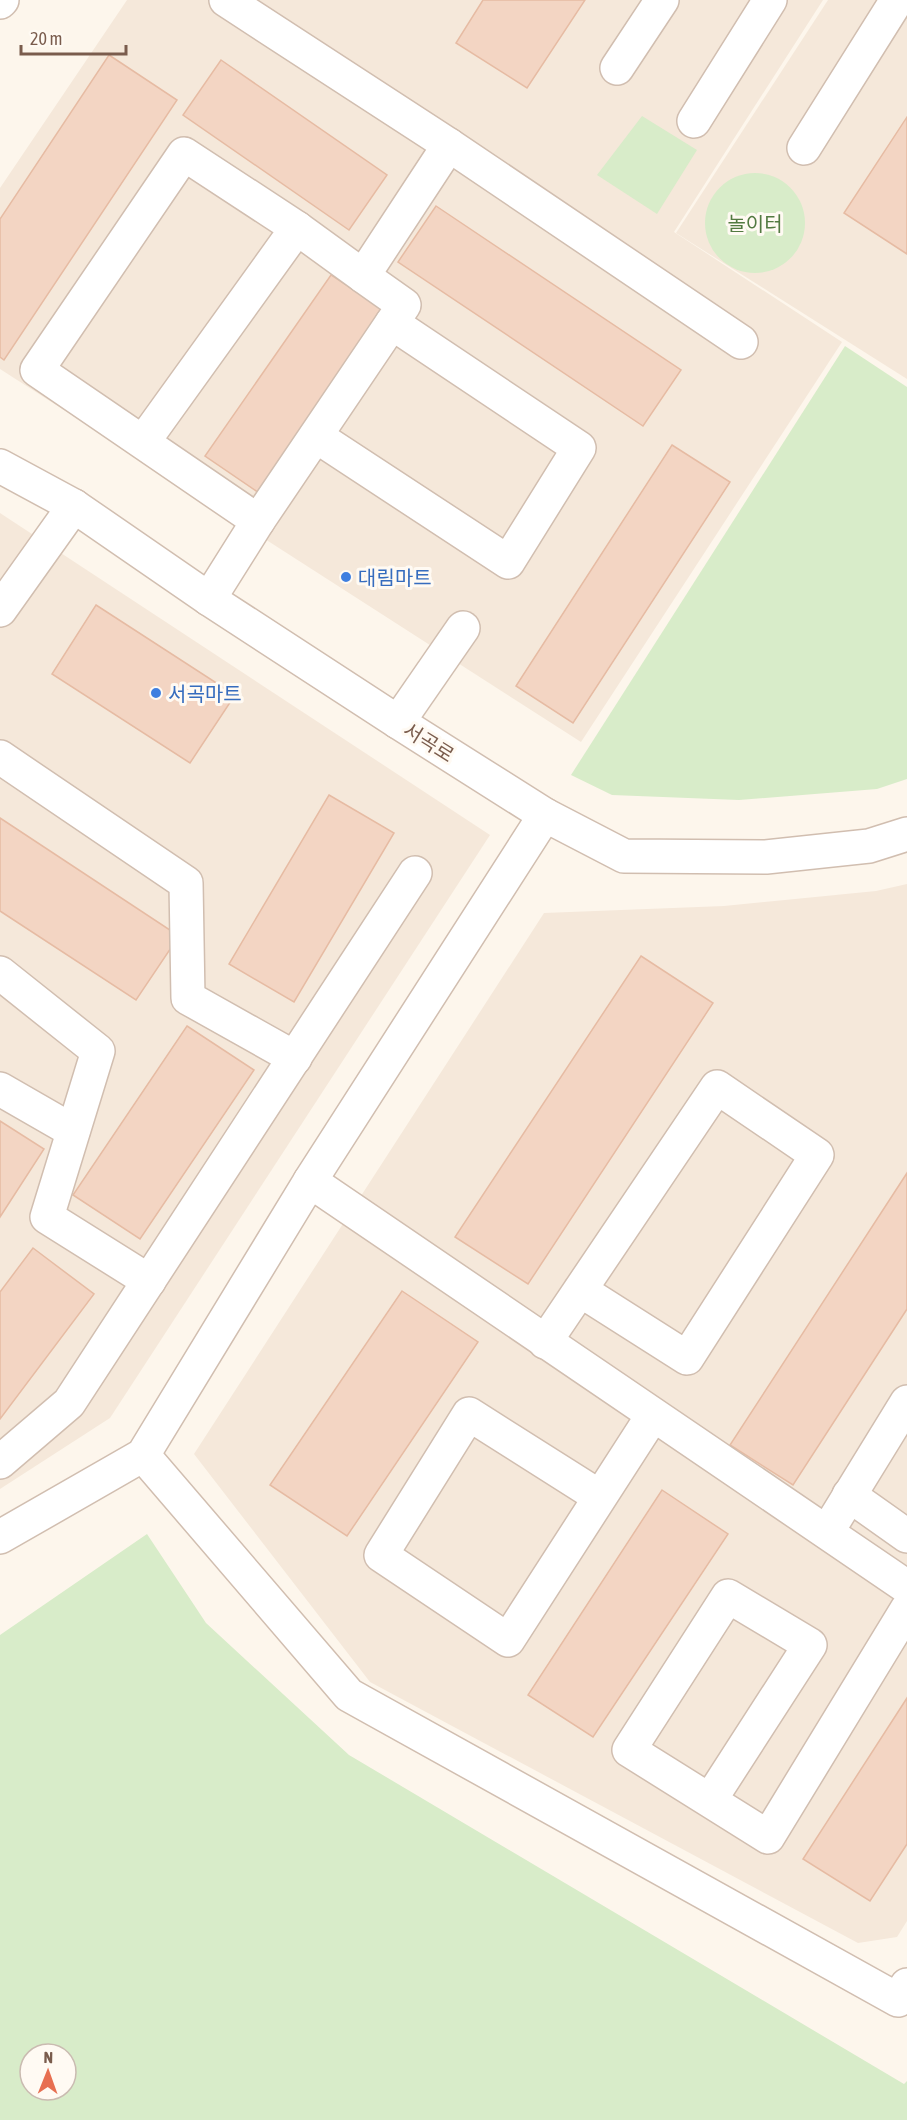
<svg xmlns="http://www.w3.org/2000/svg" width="907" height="2120" font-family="'Asap Condensed','Noto Sans KR',sans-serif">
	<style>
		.residential { fill: #f5e8da }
		.green { fill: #d8ecc9; fill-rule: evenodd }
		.building { fill: #f3d5c3; stroke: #e6bba3; stroke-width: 1.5 }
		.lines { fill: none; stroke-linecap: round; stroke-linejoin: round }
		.minor-casing { stroke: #d1beb0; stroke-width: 36 }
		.minor { stroke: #fff; stroke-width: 33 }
		.shop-dot { fill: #3f7fe0; stroke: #fffaf3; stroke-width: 2 }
		.labels { text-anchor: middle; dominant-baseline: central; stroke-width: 6; stroke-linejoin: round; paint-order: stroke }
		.park-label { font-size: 20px; fill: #537a41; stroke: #fffaf3 }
		.shop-label { font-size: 20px; fill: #366cbe; stroke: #fffaf3; text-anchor: start }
		.street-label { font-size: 20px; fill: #7a5c4d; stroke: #fffaf3 }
	</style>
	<rect width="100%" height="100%" fill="#fdf6ec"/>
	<g class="residential">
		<path d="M127,0H823L674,232L842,342L581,742L0,369V188Z"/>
		<path d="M828,0H907V379L676,233Z"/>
		<path d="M0,513L490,835L110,1418L0,1489Z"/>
		<path d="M907,884V1921L897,1937L858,1943L370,1682L194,1454L544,913L724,906L876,891Z"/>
	</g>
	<g class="green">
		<path d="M642,116L697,150L657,214L597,175Z"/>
		<circle cx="755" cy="223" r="50"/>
		<path d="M845,346L907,387V779L877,789L739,800L612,795L571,775Z"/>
		<path d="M147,1534L206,1623L349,1755L904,2084L907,2081V2120H0V1635ZM30,2054H66V2090H30Z"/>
	</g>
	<g class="building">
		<path d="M483,0H585L527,88L456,43Z"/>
		<path d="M109,55L177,100L4,360L0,357V219Z"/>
		<path d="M221,60L387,175L349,230L183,115Z"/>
		<path d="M907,117V254L844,213Z"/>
		<path d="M436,206L681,370L643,426L398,262Z"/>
		<path d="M331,275L388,313L262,495L205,456Z"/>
		<path d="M672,445L730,482L573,723L516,686Z"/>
		<path d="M96,605L235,695L190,763L52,674Z"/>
		<path d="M329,795L394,833L294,1002L229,964Z"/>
		<path d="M0,818L179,936L136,1000L0,911Z"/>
		<path d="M641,956L713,1003L528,1284L455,1237Z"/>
		<path d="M187,1026L254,1070L140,1239L73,1195Z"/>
		<path d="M0,1121L44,1149L0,1217Z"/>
		<path d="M907,1173V1309L793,1485L730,1445Z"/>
		<path d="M33,1248L94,1294L0,1419V1292Z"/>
		<path d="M402,1291L478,1342L347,1536L270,1485Z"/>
		<path d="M662,1490L728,1534L593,1737L528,1695Z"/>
		<path d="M907,1698V1844L870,1901L803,1859Z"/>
	</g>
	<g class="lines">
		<g class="minor-casing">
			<g id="minor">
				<path d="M226,0L449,145L741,342"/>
				<path d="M0,2L2,0"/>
				<path d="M617,68L662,0"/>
				<path d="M694,121L770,0"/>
				<path d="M804,148L897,0"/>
				<path d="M297,228L363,276L449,145"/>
				<path d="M316,436L508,562L579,448L392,323"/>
				<path d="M143,442L297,228L184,154L37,370L258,521"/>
				<path d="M0,466L74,506L209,599L398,722L545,815L624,856L766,857L869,846L907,834"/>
				<path d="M209,599L258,521L404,305L363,276"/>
				<path d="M0,610L74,506"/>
				<path d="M398,722L463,628"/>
				<path d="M0,757L186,883L188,998L295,1058"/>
				<path d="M0,973L98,1051L47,1217L149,1281"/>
				<path d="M0,1089L73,1131"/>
				<path d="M310,1181L907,1587"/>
				<path d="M545,1342L717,1087L817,1155L687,1358L580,1290"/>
				<path d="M143,1455L349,1695L898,2000L907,1985"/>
				<path d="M0,1462L69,1403L415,873"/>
				<path d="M849,1495L907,1536"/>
				<path d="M600,1497L469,1414L381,1555L508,1640L653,1415"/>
				<path d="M827,1532L907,1402"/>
				<path d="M0,1537L143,1455L310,1181L545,815"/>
				<path d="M710,1800L810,1645L728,1596L629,1750L768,1837L907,1609"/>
			</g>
		</g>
		<use href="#minor" class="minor"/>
	</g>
	<g class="shop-dot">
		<circle cx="346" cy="577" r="6"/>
		<circle cx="156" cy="693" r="6"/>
	</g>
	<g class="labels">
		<g class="park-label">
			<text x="755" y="223">놀이터</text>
		</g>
		<g class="shop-label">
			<text x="358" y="577">대림마트</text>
			<text x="168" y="693">서곡마트</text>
		</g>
		<g class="street-label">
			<text transform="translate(429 742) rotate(32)">서곡로</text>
		</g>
	</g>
	<g transform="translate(48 2072) rotate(1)"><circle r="28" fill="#fffaf3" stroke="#cabbb1" stroke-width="1.5"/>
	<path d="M0-4.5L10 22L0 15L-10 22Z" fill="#e76f51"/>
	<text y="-9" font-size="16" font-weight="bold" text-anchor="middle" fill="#7a5c4d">N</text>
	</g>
	<path d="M21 45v9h105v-9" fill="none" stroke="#7a5c4d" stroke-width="3"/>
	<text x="30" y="45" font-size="18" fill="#7a5c4d" stroke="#fffaf3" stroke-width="4.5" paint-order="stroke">20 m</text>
</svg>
